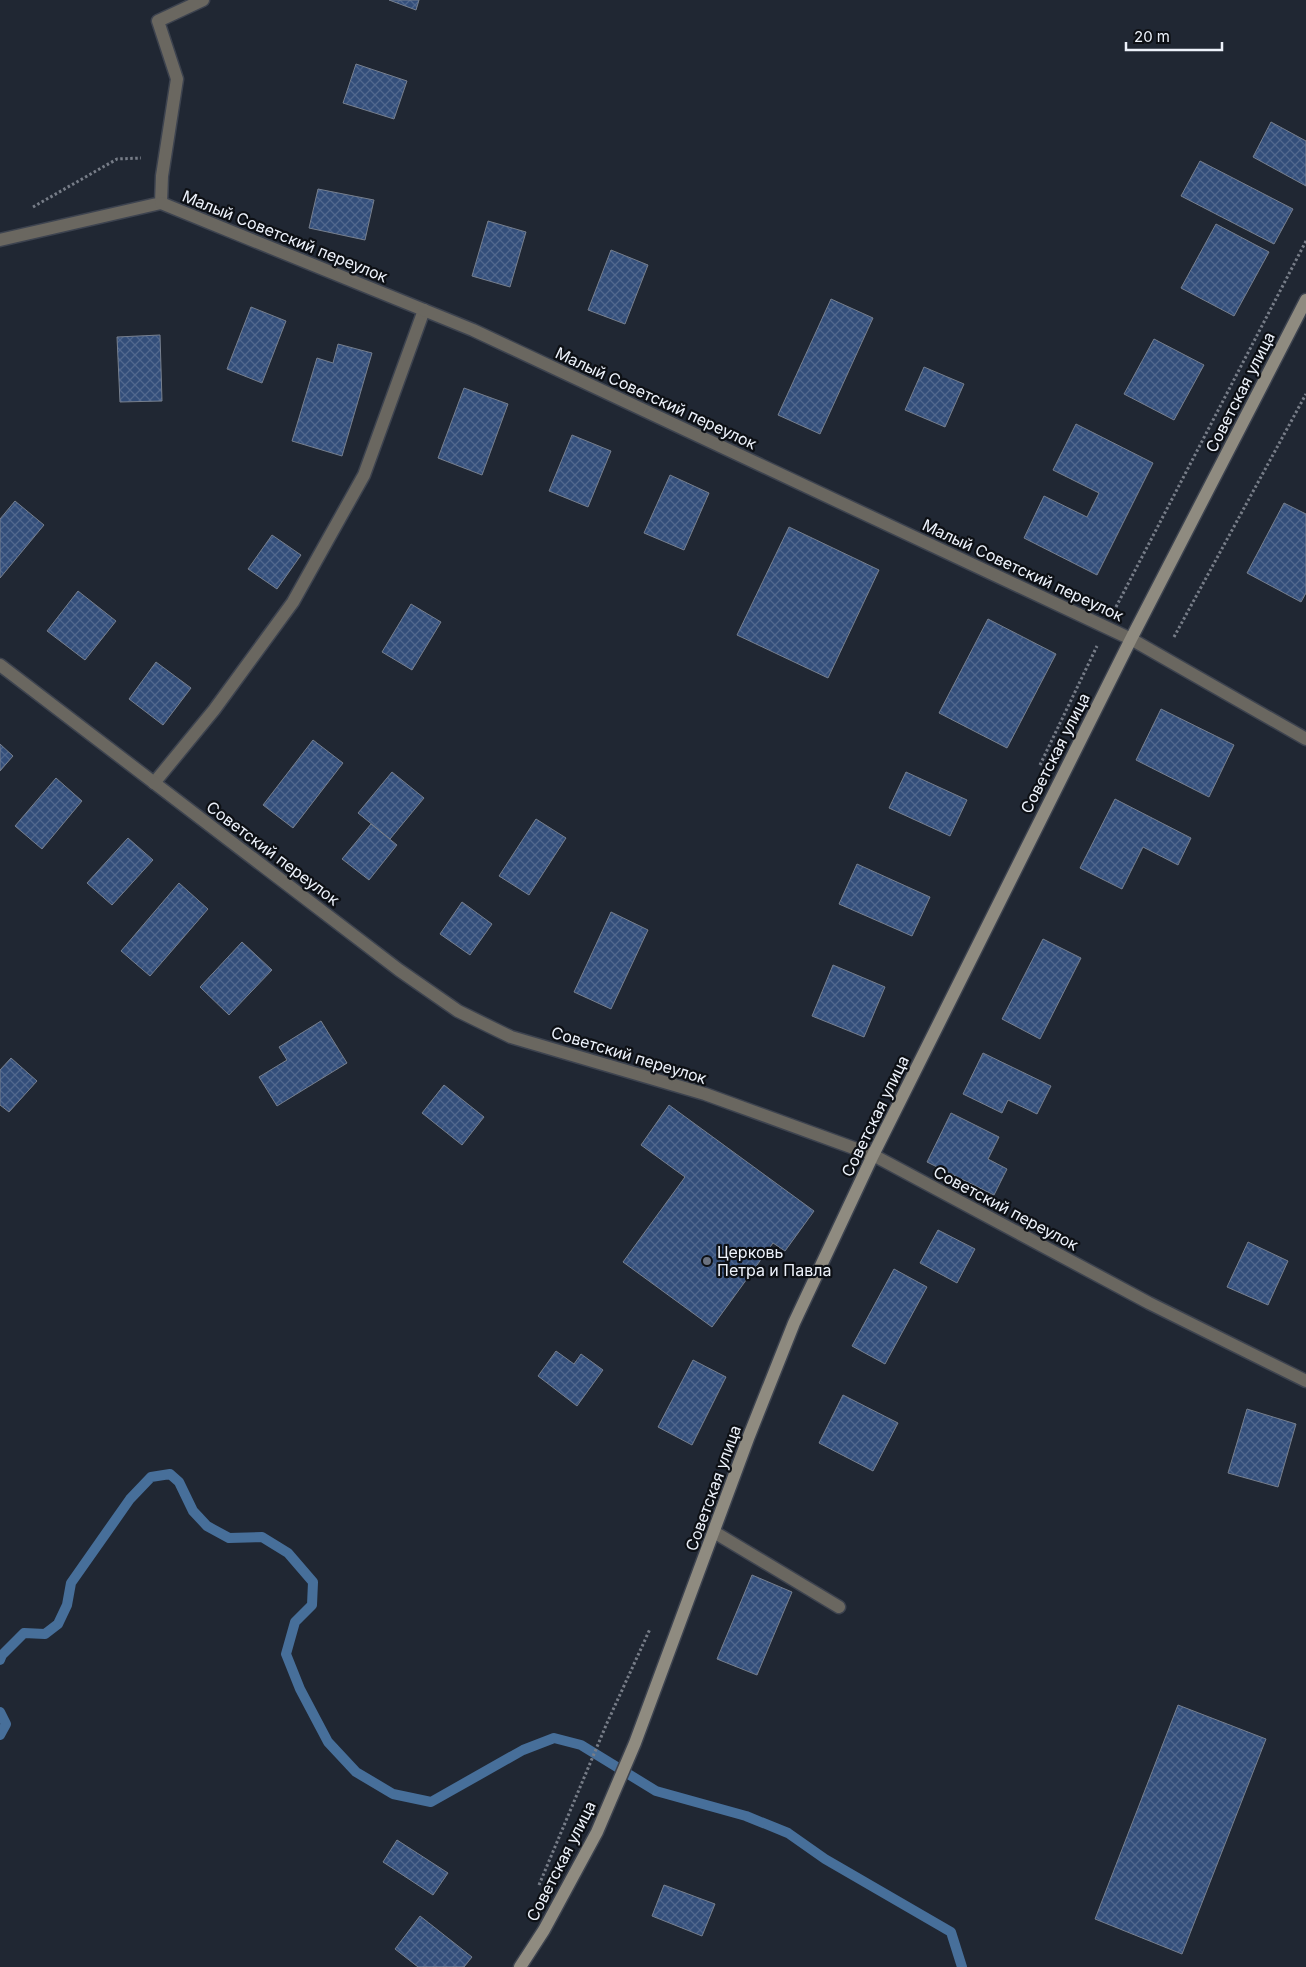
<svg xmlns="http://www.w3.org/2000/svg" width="1306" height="1967" font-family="Inter,sans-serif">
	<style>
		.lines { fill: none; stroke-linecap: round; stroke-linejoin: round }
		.stream { stroke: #476f9a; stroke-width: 10 }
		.building { fill: url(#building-cross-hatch); stroke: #767f8e }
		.lane-casing { stroke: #3d434f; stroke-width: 15 }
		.street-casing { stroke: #3d434f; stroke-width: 15 }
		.secondary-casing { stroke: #3d434f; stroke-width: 15 }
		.path { stroke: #777d88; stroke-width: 3; stroke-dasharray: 2.5 2.5; stroke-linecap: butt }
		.lane { stroke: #6a6760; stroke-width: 12 }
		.street { stroke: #6a6760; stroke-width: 12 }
		.secondary { stroke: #8f8b80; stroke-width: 12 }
		.worship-dot { fill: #6b7280; stroke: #0d1015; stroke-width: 2 }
		.labels { text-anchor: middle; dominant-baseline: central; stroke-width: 4.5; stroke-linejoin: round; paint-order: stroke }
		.street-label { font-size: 16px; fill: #edf2fb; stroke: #0d1015 }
		.poi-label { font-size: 16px; fill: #edf2fb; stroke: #0d1015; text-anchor: start }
	</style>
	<defs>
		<pattern id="building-cross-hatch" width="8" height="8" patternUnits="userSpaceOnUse" patternTransform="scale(1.25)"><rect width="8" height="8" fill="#334e7a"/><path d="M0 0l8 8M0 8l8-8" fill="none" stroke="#51688e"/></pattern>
	</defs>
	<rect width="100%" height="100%" fill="#202733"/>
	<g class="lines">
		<g class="stream">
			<path d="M0,1660L2,1655L24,1633L45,1634L58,1624L67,1605L71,1583L130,1499L151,1477L170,1474L179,1482L193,1511L207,1526L229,1538L262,1537L288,1553L313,1582L312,1605L295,1622L286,1654L300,1689L328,1742L356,1772L393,1794L431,1802L523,1750L554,1738L581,1745L656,1791L746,1816L788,1833L825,1859L951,1932L962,1967"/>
			<path d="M0,1712L6,1724L0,1735"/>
		</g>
	</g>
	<g class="building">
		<path d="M389,0H419L416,10Z"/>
		<path d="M356,64L407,81L394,119L343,103Z"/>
		<path d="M1271,122L1306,141V186L1253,157Z"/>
		<path d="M1200,161L1293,209L1274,244L1181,196Z"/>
		<path d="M318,189L374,200L365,240L309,228Z"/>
		<path d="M488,221L526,232L510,287L472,276Z"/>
		<path d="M1216,224L1269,252L1234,316L1181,288Z"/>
		<path d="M611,250L648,265L625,324L588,310Z"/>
		<path d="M831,299L873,318L820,434L778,415Z"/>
		<path d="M251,307L286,321L262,383L227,369Z"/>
		<path d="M160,335L162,401L120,402L117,337Z"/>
		<path d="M1154,339L1204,365L1174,420L1124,394Z"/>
		<path d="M338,344L372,353L342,456L292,441L317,358L333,363Z"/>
		<path d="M924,367L964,384L945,427L905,410Z"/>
		<path d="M464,388L508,404L482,475L438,458Z"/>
		<path d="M1076,424L1153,463L1097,575L1024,538L1044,496L1087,517L1099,493L1053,470Z"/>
		<path d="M572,435L611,451L588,507L549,491Z"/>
		<path d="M670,475L709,493L684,550L644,533Z"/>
		<path d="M15,501L44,525L0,578V519Z"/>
		<path d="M1284,503L1306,514V593L1301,602L1247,573Z"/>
		<path d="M789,527L879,570L828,678L737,635Z"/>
		<path d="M272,535L301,555L277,589L248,569Z"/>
		<path d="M78,591L116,621L85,660L47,631Z"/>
		<path d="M411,604L441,622L412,670L382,652Z"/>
		<path d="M988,619L1056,654L1007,748L939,713Z"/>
		<path d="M156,662L191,688L163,725L129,699Z"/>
		<path d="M1161,709L1234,745L1209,797L1136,760Z"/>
		<path d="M313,740L343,763L293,828L263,805Z"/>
		<path d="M0,744L13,756L0,771Z"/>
		<path d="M392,772L424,798L390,839L358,813Z"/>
		<path d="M906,772L967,800L950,836L889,808Z"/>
		<path d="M56,778L82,801L42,849L15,826Z"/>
		<path d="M1115,799L1191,838L1178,865L1143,847L1122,889L1080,868Z"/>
		<path d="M536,819L566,838L529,895L499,876Z"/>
		<path d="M371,824L397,845L369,880L342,859Z"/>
		<path d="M128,838L153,860L112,905L87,883Z"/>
		<path d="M857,864L930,897L912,936L839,904Z"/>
		<path d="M179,883L208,909L150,976L121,951Z"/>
		<path d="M462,902L492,924L470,955L440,934Z"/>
		<path d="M611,912L648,930L611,1009L574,992Z"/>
		<path d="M1043,939L1081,958L1040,1039L1002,1019Z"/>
		<path d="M242,942L272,970L229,1015L200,987Z"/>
		<path d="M833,965L885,987L864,1037L812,1016Z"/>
		<path d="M321,1021L347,1063L277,1106L259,1077L287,1060L279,1047Z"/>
		<path d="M983,1053L1051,1086L1037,1114L1008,1100L1002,1113L963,1094Z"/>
		<path d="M11,1058L37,1081L9,1112L0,1105V1070Z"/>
		<path d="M444,1085L484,1117L462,1145L422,1113Z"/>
		<path d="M669,1105L814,1211L785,1251L773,1243L712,1327L623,1262L685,1177L641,1145Z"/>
		<path d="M951,1113L999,1137L988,1159L1007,1169L994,1195L927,1162Z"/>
		<path d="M938,1230L975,1249L957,1283L920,1263Z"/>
		<path d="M1248,1242L1288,1261L1268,1305L1227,1287Z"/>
		<path d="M894,1269L927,1287L885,1364L852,1346Z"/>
		<path d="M556,1351L574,1364L581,1354L603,1370L577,1406L538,1376Z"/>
		<path d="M693,1360L726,1377L692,1445L658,1427Z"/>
		<path d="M843,1395L898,1423L873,1471L819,1443Z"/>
		<path d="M1247,1409L1296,1424L1278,1487L1228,1473Z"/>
		<path d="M752,1575L792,1592L757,1675L717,1659Z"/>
		<path d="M1178,1705L1266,1739L1182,1954L1095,1919Z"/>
		<path d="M397,1840L448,1873L433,1895L383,1862Z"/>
		<path d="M664,1885L715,1904L702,1936L652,1916Z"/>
		<path d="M420,1916L472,1957L464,1967H418L395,1949Z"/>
	</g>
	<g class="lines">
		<g class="lane-casing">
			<g id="lane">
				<path d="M0,240L161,203L162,176L177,79L158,21L203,0"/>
				<path d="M1131,639L1306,739"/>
				<path d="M154,783L214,710L293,602L364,475L424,310"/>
				<path d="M714,1532L839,1607"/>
			</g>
		</g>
		<g class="street-casing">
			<g id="street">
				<path d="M161,203L473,330L1131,639"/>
				<path d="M0,665L399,970L458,1011L511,1037L705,1094L873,1155L1149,1303L1306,1381"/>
			</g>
		</g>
		<g class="secondary-casing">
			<path id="secondary" d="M520,1967L544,1930L597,1832L635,1743L749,1436L794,1323L873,1155L1131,639L1306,300"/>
		</g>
		<g class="path">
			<path d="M33,207L117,159L141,158"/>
			<path d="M1116,607L1306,241"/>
			<path d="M1174,637L1306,394"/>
			<path d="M1040,765L1097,646"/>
			<path d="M539,1885L607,1723L650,1629"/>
		</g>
		<use href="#lane" class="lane"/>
		<use href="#street" class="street"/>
		<use href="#secondary" class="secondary"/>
	</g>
	<circle class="worship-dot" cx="707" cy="1261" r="5"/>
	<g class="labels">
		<g class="street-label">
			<text transform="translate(285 236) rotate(22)">Малый Советский переулок</text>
			<text transform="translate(1240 392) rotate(-63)">Советская улица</text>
			<text transform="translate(656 398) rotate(25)">Малый Советский переулок</text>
			<text transform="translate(1023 570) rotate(25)">Малый Советский переулок</text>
			<text transform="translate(1055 753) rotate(-63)">Советская улица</text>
			<text transform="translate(273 853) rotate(37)">Советский переулок</text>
			<text transform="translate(629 1055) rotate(17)">Советский переулок</text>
			<text transform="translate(875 1116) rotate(-64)">Советская улица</text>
			<text transform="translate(1006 1208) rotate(28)">Советский переулок</text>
			<text transform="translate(713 1488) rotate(-70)">Советская улица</text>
			<text transform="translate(561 1861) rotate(-63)">Советская улица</text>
		</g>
		<g class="poi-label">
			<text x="717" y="1252">Церковь<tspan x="717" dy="18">Петра и Павла</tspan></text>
		</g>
	</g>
	<path d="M1126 42v8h96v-8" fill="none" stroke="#edf2fb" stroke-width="2.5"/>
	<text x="1134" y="42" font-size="15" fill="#edf2fb" stroke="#0d1015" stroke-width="4" paint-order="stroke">20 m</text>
</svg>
